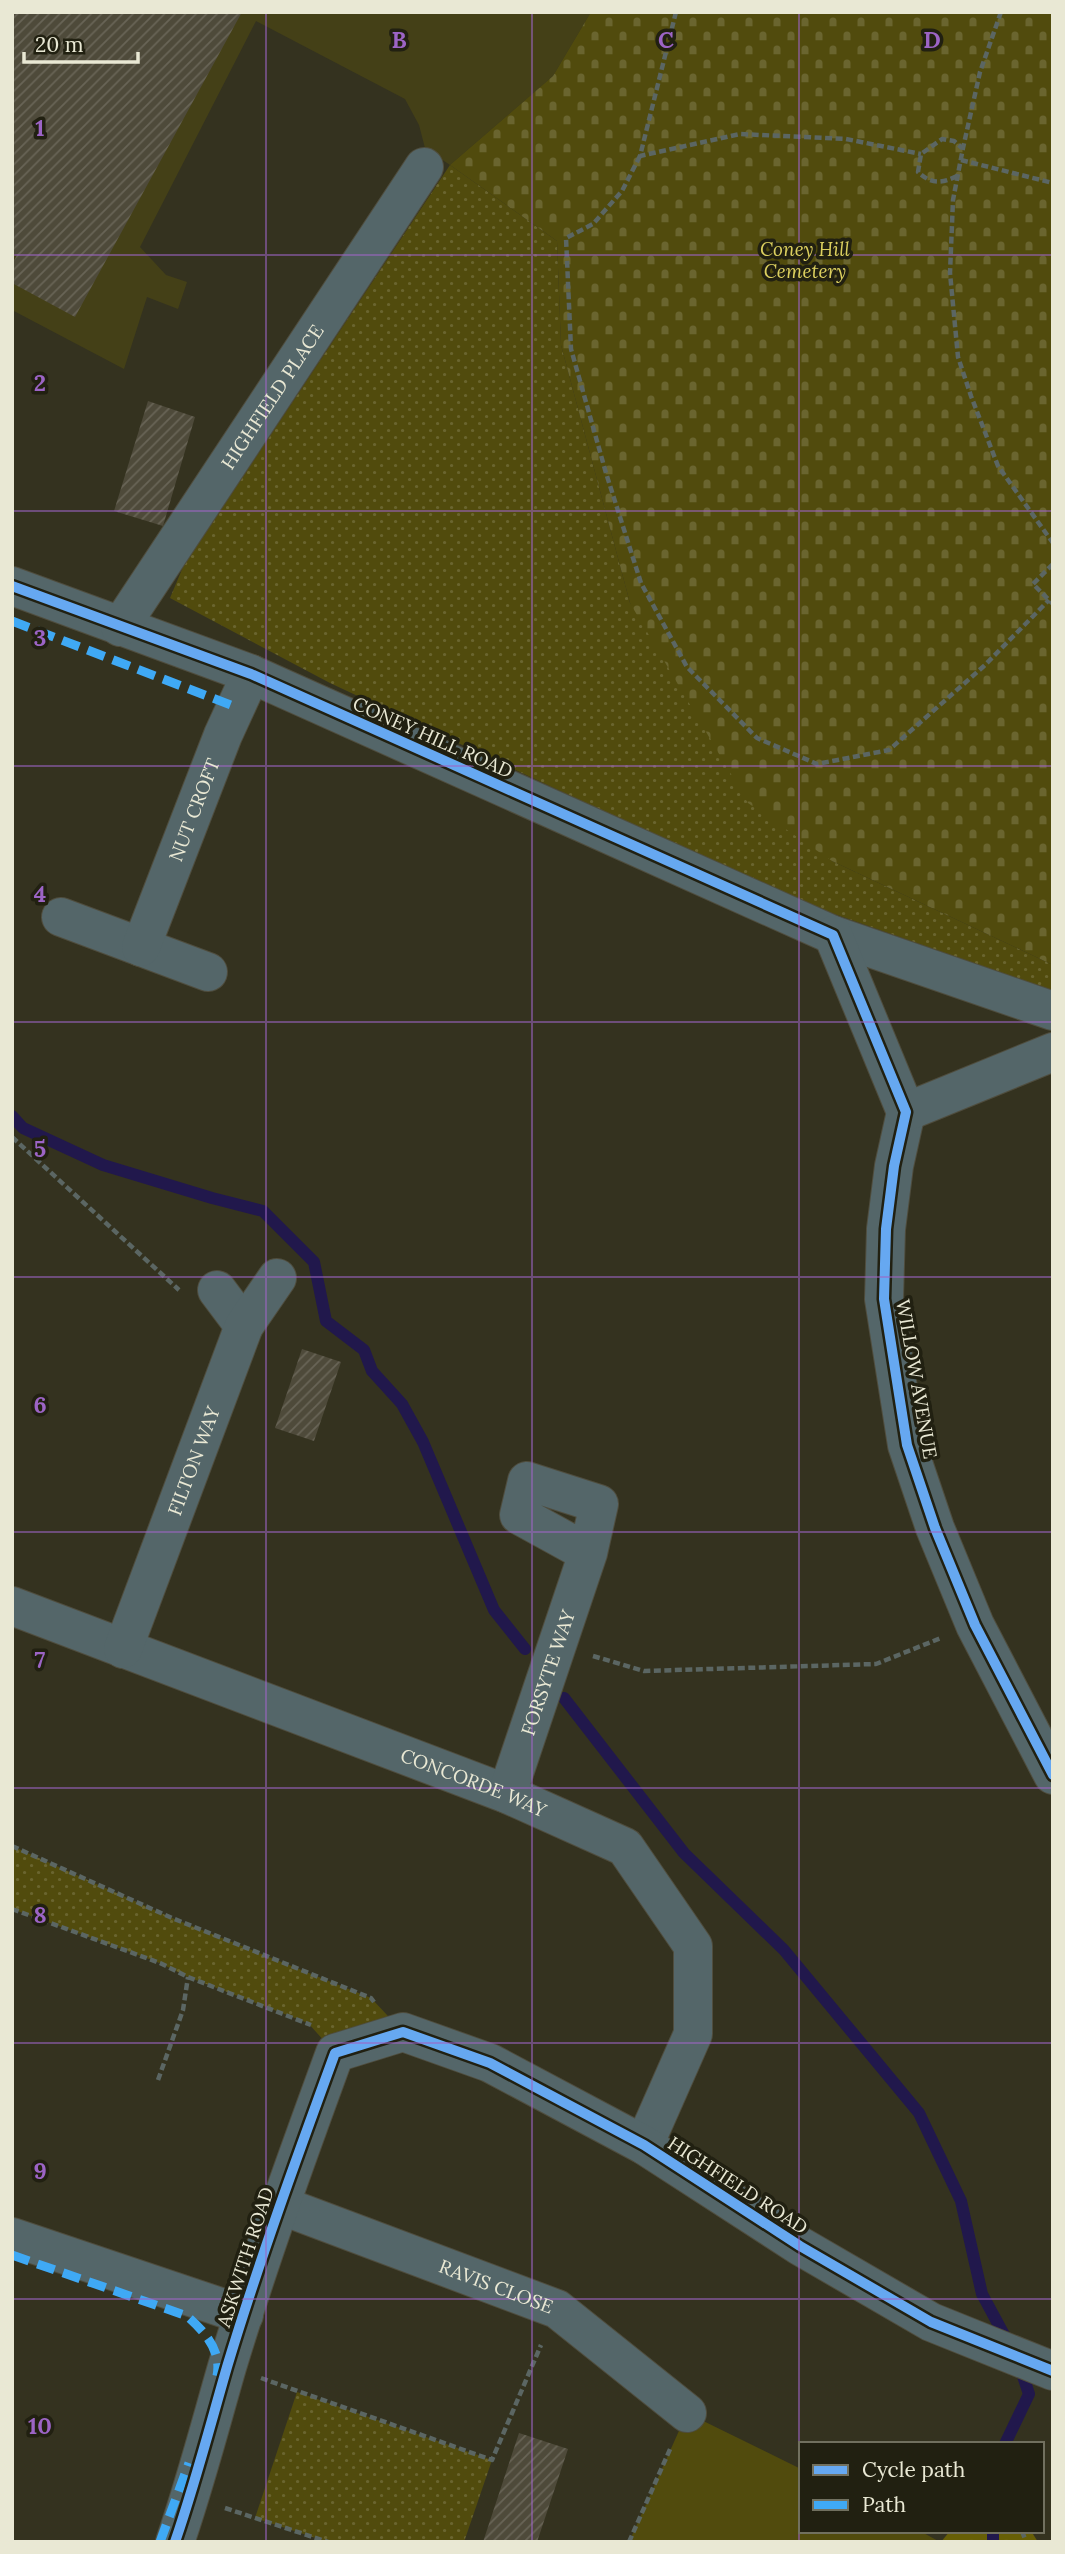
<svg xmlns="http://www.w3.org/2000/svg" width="1065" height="2554" font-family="Lora,serif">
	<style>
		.built { fill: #444017 }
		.grass { fill: url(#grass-dots) }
		.forest { fill: url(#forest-crowns) }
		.cemetery { fill: url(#cemetery-stones) }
		.garden { fill: #514b0d }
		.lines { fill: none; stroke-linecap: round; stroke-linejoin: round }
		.stream { stroke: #21184c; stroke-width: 12 }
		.building { fill: url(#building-hatch) }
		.street-casing { stroke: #4f4d3e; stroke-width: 40 }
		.path { stroke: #5b6663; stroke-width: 4.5; stroke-dasharray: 7 3.5; stroke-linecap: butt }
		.street { stroke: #546669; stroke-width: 38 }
		.quiet { stroke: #3fa9f5; stroke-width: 9; stroke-dasharray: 18 9; stroke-linecap: butt }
		.cycleway-casing { stroke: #212011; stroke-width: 15 }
		.cycleway { stroke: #66a8f1; stroke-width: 10 }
		.grid { fill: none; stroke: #9c64c5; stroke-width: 2; stroke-opacity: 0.55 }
		.labels { text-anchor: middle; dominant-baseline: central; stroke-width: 7; stroke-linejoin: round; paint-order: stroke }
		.park-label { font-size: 19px; font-style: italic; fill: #dcd05f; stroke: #212011 }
		.street-label { font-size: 19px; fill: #e9e8d4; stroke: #212011 }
		.grid-label { font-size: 23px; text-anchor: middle; font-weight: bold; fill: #9c64c5; stroke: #212011; stroke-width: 7; stroke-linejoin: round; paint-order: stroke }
	</style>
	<defs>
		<pattern id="grass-dots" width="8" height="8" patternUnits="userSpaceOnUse" patternTransform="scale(1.75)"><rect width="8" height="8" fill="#514b0d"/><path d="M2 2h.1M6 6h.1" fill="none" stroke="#6a652f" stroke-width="1.8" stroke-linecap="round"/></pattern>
		<pattern id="forest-crowns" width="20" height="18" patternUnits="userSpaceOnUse" patternTransform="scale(1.75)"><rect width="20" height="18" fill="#675f06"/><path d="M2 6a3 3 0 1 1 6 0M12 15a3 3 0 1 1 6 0" fill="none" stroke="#7d7629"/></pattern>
		<pattern id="cemetery-stones" width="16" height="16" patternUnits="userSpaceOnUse" patternTransform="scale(1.75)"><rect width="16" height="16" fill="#514b0d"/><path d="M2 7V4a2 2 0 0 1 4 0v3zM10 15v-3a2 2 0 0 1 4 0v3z" fill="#6a652f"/></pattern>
		<pattern id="building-hatch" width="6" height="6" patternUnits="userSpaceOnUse" patternTransform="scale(1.75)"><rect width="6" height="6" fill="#4e4a3a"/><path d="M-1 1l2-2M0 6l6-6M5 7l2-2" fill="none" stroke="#686456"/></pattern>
	</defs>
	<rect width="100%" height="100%" fill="#34321f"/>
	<path class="built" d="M12,12H591L553,76L450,165L425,148L419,125L405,99L256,21L140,247L166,275L187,282L178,309L147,297L124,369L12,310Z"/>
	<g class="grass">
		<path d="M450,165L557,241L561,345L630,603L832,861L1053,965V991L789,898L330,683L170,598L183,567Z"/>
		<path d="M12,1846L172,1918L371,1998L403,2032L335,2053L308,2023L188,1977L160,1963L12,1909Z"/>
		<path d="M297,2392L492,2460L464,2542H328L255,2518Z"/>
	</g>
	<path class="forest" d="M950,2531H1031L1038,2542H941Z"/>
	<path class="cemetery" d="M591,12H1053V965L832,861L748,803L630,603L561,345L557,241L450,165L553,76Z"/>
	<path class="garden" d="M687,2413L801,2469V2531H920L940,2542H629Z"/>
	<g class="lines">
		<g class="stream">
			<path d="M12,1116L23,1128L103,1165L212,1198L263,1211L314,1262L326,1321L364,1350L372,1371L402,1404L423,1442L494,1610L525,1649"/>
			<path d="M564,1698L684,1853L784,1950L919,2113L961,2201L982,2294L1009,2344"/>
			<path d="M1005,2444L1029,2394L1020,2367"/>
			<path d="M993,2542V2531"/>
		</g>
	</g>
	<g class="building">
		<path d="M12,12H242L75,317L12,283V264L17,255L12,253Z"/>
		<path d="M148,401L195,417L163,526L114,511Z"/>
		<path d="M302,1349L341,1362L314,1441L275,1428Z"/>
		<path d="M519,2433L568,2449L537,2542H483Z"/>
	</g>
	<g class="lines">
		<g class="street-casing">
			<g id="street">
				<path d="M12,586L251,674L833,935L1053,1011"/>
				<path id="s1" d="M120,627L424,167"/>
				<path d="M61,917L208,972"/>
				<path d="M833,935L906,1112L894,1166L886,1229L884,1299L907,1445L935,1528L975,1625L1053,1775"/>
				<path id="s2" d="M141,947L223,735L251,674"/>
				<path d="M906,1112L1053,1052"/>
				<path d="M217,1290L244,1326"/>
				<path id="s3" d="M12,1606L507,1794L625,1847L693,1946V2034L644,2145"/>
				<path id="s4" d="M123,1649L244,1326L277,1278"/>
				<path id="s5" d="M507,1794L588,1553L599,1504L527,1481L519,1515L588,1553"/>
				<path id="s6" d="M280,2205L557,2309L687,2413"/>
				<path d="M12,2237L244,2315"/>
				<path d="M175,2542C195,2484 210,2426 227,2367C259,2261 297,2157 335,2053L403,2032L490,2063L644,2145L800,2246L931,2322L1053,2371"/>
			</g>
		</g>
		<g class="path">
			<path d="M676,12L640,156L740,134L846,139L921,154"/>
			<path d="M1001,12L980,72L963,148L953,200L950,273L958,357L971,396L998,466L1053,543"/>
			<path d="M640,156L622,191L593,224L566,238L571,349L606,473L641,583L687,667L757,738L817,764L889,750L984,666L1049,600"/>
			<path d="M961,160L1053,183"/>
			<path d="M957,176C941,184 931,184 918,172L921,154L942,139L954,141L962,148"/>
			<path d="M1053,564L1033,584L1053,604"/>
			<path d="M12,1137L179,1290"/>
			<path d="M593,1656L644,1671L876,1664L941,1638"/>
			<path d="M12,1846L172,1918L371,1998L374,2002"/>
			<path d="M12,1909L160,1963L188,1977L311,2025"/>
			<path d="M158,2080L183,2010L188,1977"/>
			<path d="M261,2378L492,2460L541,2345"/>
			<path d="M225,2508L328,2542"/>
			<path d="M1022,2531L1026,2542"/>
			<path d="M629,2542L671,2447"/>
		</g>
		<use href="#street" class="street"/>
		<g class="quiet">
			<path d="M12,621L236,707"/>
			<path d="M12,2255L187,2316C205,2332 222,2351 217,2376"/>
			<path d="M160,2542L189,2463"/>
		</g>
		<g class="cycleway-casing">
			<g id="cycleway">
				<path d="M12,586L251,674L833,935L906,1112L894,1166L886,1229L884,1299L907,1445L935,1528L975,1625L1053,1775"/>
				<path d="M175,2542C195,2484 210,2426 227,2367C259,2261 297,2157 335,2053L403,2032L490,2063L644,2145L800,2246L931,2322L1053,2371"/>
			</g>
		</g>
		<use href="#cycleway" class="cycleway"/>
	</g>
	<path class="grid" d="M266,12V2542M532,12V2542M799,12V2542M12,255H1053M12,511H1053M12,766H1053M12,1022H1053M12,1277H1053M12,1532H1053M12,1788H1053M12,2043H1053M12,2299H1053"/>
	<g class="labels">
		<g class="park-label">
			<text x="805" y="249">Coney Hill<tspan x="805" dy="22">Cemetery</tspan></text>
		</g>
		<g class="street-label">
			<text stroke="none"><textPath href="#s1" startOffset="276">HIGHFIELD PLACE</textPath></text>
			<text transform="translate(433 737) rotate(24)">CONEY HILL ROAD</text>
			<text stroke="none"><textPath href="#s2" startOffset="147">NUT CROFT</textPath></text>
			<text transform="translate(917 1379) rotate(80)">WILLOW AVENUE</text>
			<text stroke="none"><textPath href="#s4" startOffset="201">FILTON WAY</textPath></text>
			<text stroke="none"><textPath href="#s5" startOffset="128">FORSYTE WAY</textPath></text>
			<text stroke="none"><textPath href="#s3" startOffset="494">CONCORDE WAY</textPath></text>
			<text transform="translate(738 2185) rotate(33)">HIGHFIELD ROAD</text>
			<text transform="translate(245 2257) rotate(-72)">ASKWITH ROAD</text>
			<text stroke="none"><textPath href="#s6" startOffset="231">RAVIS CLOSE</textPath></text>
		</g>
	</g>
	<g class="grid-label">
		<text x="399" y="48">B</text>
		<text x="666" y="48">C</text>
		<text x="932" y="48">D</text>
		<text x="40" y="136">1</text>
		<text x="40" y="391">2</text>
		<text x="40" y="646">3</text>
		<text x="40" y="902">4</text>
		<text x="40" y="1157">5</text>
		<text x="40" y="1413">6</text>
		<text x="40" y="1668">7</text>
		<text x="40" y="1923">8</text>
		<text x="40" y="2179">9</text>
		<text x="40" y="2434">10</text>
	</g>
	<rect width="1065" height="2554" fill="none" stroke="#e9e8d4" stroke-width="28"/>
	<rect x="799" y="2442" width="245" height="91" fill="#212011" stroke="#71705f" stroke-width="2"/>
	<rect x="813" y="2465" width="35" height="10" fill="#66a8f1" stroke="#71705f" stroke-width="2"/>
	<text x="862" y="2477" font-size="21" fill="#e9e8d4">Cycle path</text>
	<rect x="813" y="2500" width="35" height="10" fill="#3fa9f5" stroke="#71705f" stroke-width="2"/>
	<text x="862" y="2512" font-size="21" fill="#e9e8d4">Path</text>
	<path d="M24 52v10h114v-10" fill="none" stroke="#e9e8d4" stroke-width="3.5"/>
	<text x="35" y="52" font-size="21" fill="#e9e8d4" stroke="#212011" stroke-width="5" paint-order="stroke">20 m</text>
</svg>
